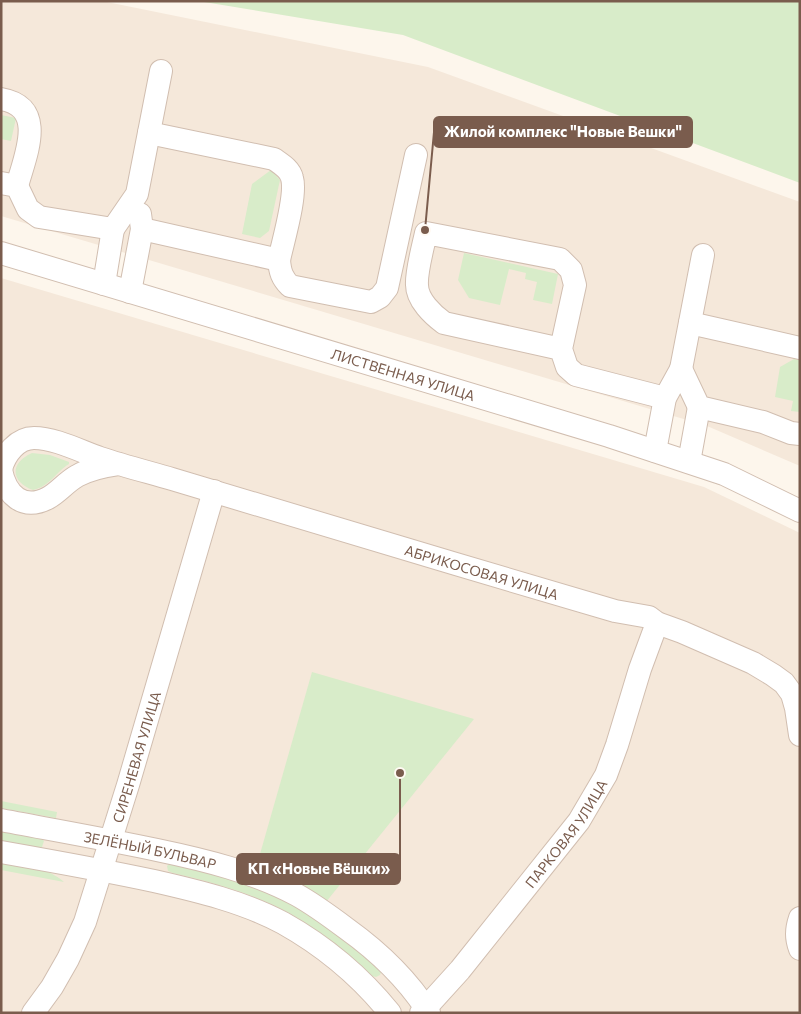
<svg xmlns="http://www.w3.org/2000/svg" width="801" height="1014" font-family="Commissioner,sans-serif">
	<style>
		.residential { fill: #f5e8da }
		.green { fill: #d8ecc9 }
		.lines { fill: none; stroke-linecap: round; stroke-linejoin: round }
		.minor-casing { stroke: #d1beb0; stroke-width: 24 }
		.minor { stroke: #fff; stroke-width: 22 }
		.labels { text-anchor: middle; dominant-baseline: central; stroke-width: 5; stroke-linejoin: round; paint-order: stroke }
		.street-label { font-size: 14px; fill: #7a5c4d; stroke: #fffaf3 }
		.leader { fill: none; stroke: #7a5c4d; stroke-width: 2 }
		.callout-dot { fill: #7a5c4d; stroke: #fffaf3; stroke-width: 2 }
		.callout { fill: #7a5c4d; stroke: #7a5c4d; stroke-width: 2 }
		.callout-label { font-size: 15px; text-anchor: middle; font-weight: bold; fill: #fff }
	</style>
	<rect width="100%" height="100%" fill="#fdf6ec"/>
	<g class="residential">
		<path d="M1,1H102L428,67L800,202V466L707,426L1,216Z"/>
		<path d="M1,278L704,487L800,533V1013H1Z"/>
	</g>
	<g class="green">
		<path d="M198,1H800V183L403,35Z"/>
		<path d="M1,115L16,118L11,141L1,139Z"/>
		<path d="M271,170L280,180L269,231L260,238L242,234L252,184Z"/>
		<path d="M464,253L558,274L552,304L533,300L537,282L525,279L526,273L509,269L500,305L469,298L458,280Z"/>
		<path d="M794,359L800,360V412L791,411L793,401L775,397L780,367Z"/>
		<path d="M32,453L50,455L69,462V464C56,472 49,487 33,490C11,482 9,463 32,453Z"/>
		<path d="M312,672L474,719L326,902L256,868Z"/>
		<path d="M1,801L57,812L56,818L1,808Z"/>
		<path d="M1,831L41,838L44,841L42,847L39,848L1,841Z"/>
		<path d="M1,862C22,866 48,867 64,882L1,870Z"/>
		<path d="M170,863L217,873L293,903L355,946L381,972L380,975L376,977L372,976C361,964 347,954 334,944C319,933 305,922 289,913C254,894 212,882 173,873L168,871L167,866Z"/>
	</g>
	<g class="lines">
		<g class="minor-casing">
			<g id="minor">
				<path d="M1,99C48,107 25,156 17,186"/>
				<path d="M1,183L17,186L28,209L39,217L113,229L137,194L161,71"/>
				<path d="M142,229L279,260C283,241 297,195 292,178C290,169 281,164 274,159L149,133"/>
				<path id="s1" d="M1,253L609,436L724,474L800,511"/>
				<path d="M279,260C280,272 282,278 290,286L371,302L380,297L387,288L416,155"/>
				<path d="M104,284L113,229"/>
				<path d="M130,292L142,229L140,214"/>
				<path d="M690,323L800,348"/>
				<path d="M561,349L575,285L571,270L560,259L426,233C423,247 416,272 417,285C417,300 433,315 444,323L561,349L567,367L576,375L665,398"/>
				<path d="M681,369L703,255"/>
				<path d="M655,451L665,398L681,369L699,407L763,422L791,433L800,434"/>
				<path d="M689,462L699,407"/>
				<path id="s2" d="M1,469C5,454 17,438 34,438C55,438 80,451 100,458C124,466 148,472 172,479C320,523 467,568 615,611L649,617L657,623L682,632L753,663L773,675L784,683L792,694L796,708L800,735"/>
				<path d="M1,470C6,495 23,511 48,498C59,492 66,482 77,476C89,469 104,466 118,464"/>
				<path id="s3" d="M1,820C53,830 105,839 157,850C205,860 254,872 297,895C315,905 331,917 347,929C379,952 408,980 429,1013"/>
				<path d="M1,852C52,861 103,870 154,881C198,891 244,902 283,923C324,946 361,977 390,1013"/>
				<path d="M800,918C796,930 796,938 800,949"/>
				<path id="s4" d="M33,1013L52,987L68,959L85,922L128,785L214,491"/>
				<path id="s5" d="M421,1013L460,970L579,821L606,775L617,745L640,669L657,623"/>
			</g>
		</g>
		<use href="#minor" class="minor"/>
	</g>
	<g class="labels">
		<g class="street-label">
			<text stroke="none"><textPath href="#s1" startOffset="420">ЛИСТВЕННАЯ УЛИЦА</textPath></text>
			<text stroke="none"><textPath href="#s2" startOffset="516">АБРИКОСОВАЯ УЛИЦА</textPath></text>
			<text stroke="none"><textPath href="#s4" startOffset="278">СИРЕНЕВАЯ УЛИЦА</textPath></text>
			<text stroke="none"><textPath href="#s5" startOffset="231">ПАРКОВАЯ УЛИЦА</textPath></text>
			<text stroke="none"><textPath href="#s3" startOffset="152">ЗЕЛЁНЫЙ БУЛЬВАР</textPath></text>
		</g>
	</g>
	<path class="leader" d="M425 230L434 132M400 773L400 869"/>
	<g class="callout-dot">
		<circle cx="425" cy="230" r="5"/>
		<circle cx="400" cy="773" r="5"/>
	</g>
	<g class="callout">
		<rect x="434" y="117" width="258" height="30" rx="5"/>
		<rect x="237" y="854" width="163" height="30" rx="5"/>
	</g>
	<g class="callout-label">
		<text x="563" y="137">Жилой комплекс "Новые Вешки"</text>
		<text x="319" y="874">КП «Новые Вёшки»</text>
	</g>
	<rect width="801" height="1014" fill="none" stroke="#7a5c4d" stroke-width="5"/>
</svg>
